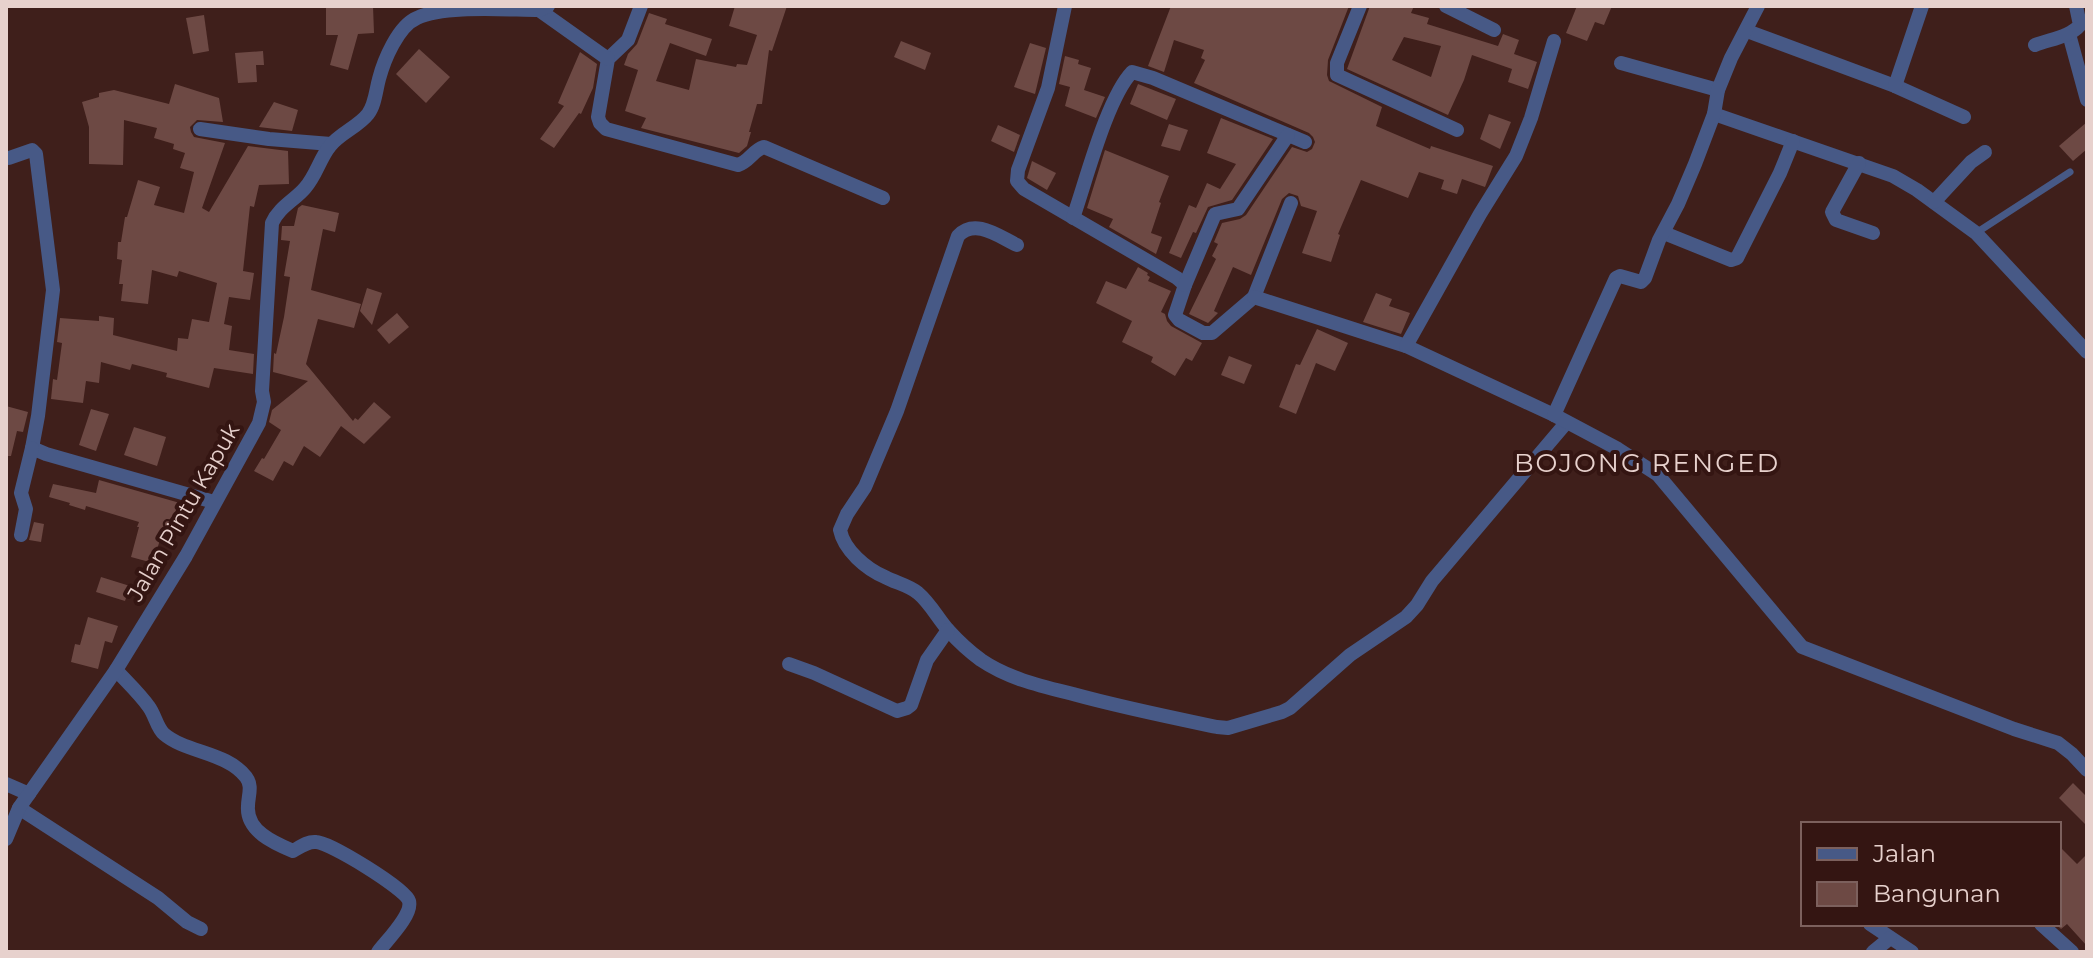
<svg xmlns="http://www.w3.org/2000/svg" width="2093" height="958" font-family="Montserrat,sans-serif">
<rect width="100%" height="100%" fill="#3f1f1b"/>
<g fill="#6d4944" fill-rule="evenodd">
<path d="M326,6H373L374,33L358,34L348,70L330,65L338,35H326Z"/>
<path d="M735,6H787L772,51L769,50L762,104H757L749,132H751L747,146L739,153L641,128L646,118L625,111L638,70L624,65L628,54L637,44L649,13L667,19L665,24L712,39L706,56L670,43L656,81L689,90L696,59L736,67L737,64L747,65L757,35L729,26Z"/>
<path d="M1171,6H1349L1328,60L1327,75L1329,81L1382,107L1376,126L1430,149L1431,146L1493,166L1485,187L1462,179L1457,194L1441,189L1444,180L1419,172L1408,198L1361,180L1338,234L1340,235L1331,262L1302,253L1317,211L1301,206L1298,196L1289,193L1282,199L1251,275L1233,267L1214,311L1218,313L1208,323L1189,314L1216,259L1212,256L1218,244L1214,242L1222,223L1240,219L1246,215L1292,147L1307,152L1312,149L1315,142L1313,137L1309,133L1194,83L1205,60L1201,58L1204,50L1174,40L1164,72L1148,66Z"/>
<path d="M1370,6H1414L1411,13L1429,18L1427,24L1498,46L1503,34L1519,40L1514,54L1537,62L1528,89L1508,82L1512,69L1472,55L1464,80L1448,115L1347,69ZM1404,37L1441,46L1431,77L1392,60Z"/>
<path d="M1577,6H1612L1604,25L1595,22L1587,41L1566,33Z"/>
<path d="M204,15L209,51L193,54L186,18Z"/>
<path d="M901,41L931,53L925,70L894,57Z"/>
<path d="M1030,43L1046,48L1035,94L1014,87Z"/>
<path d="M419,49L450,77L426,103L396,74Z"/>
<path d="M263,51L264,65H256L257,82L238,83L235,53Z"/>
<path d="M580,52L597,64L593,88L581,114L579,113L554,148L540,139L564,106L558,103Z"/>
<path d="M1065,56L1079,60L1078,64L1091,68L1084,90L1105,97L1096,118L1065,106L1070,87L1059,84Z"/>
<path d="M175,84L219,98L223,122L197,120L190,127L191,132L194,137L225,143L202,208L209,212L248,146L288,151L289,184L259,185L254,207L250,206L243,271L254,273L250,300L229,297L224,324L232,326L229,350L254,354L253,374L214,368L209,388L166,377L167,373L132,364L130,370L101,362L99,383L86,381L83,403L51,399L53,379L57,380L62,343L57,342L60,318L99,321V316L114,318L113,335L177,351L178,338L188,339L192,319L209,322L217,283L179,271L177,277L152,270L148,304L121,301L123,284H119L122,260L117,259L118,242H121L125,217H127L138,180L160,187L154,205L184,213L194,172L180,168L185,153L173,149L174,144L154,138L157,128L124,120L123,165L89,164V127L82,102L99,97V93L114,90L169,104Z"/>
<path d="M1138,84L1176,99L1167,120L1130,104Z"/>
<path d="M274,102L298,110L292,131L259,127Z"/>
<path d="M1489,114L1511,122L1500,149L1480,139Z"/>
<path d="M1221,118L1273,139L1232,200L1208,207L1196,233L1193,232L1181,258L1169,253L1189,205L1196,208L1207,183L1220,189L1236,164L1207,153Z"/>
<path d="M2087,122V149L2073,161L2059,146Z"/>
<path d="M1169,124L1188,130L1180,151L1161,146Z"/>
<path d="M998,125L1020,135L1014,152L991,141Z"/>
<path d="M1105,150L1169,176L1159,202L1161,203L1151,233L1162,237L1156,254L1109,227L1113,219L1087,208Z"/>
<path d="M1032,161L1056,173L1047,190L1027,178Z"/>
<path d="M302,205L339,213L335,232L323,229L311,290L361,304L354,328L318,319L306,364L353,421L355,418L358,420L374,402L391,417L364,444L341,426L320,457L304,446L293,466L284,461L273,481L254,471L262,458L264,459L281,430L269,422L272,410L308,381L273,372L274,353L276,354L284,317L290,277L284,276L290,241L281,240L282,226H294L298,208Z"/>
<path d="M1138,267L1148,273L1147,275L1150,277L1148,281L1171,291L1161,312L1165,314L1167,321L1171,326L1202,343L1192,361L1186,358L1175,376L1151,362L1153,357L1122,342L1132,321L1096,303L1106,281L1126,289Z"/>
<path d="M367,288L382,293L372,325L360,311Z"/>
<path d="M1376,293L1392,299L1389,306L1410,313L1401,334L1363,322Z"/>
<path d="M397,313L409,327L389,344L377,330Z"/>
<path d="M1317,329L1348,343L1335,371L1316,363L1296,414L1279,407L1296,364L1300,365Z"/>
<path d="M1229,356L1252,365L1244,384L1221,375Z"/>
<path d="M6,406L28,412L23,432L17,431L11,456H6Z"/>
<path d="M91,409L109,414L96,451L79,445Z"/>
<path d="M134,427L166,437L157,466L124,455Z"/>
<path d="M99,480L187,505L184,514L176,512L170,536L162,533L153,563L131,557L139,527H137L139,522L86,506L85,510L69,505L70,503L49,497L53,484L96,493Z"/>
<path d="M34,522L44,524L41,542L29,540Z"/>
<path d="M101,577L130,586L125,601L96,592Z"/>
<path d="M88,617L118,626L112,643L105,641L98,669L71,662L75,644L80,645Z"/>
<path d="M2073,783L2087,797V826L2059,798Z"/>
<path d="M2059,846L2077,864L2087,854V946L2067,924L2061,929L2059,927Z"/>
</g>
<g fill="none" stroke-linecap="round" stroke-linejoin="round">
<path stroke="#475986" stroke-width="7" d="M1976,233L2070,172"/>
<g stroke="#475986" stroke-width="14">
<path d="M641,6L628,40L608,59L598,117L600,123L606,129L738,165C750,161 752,151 764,147L883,198"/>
<path d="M1065,6L1048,88L1018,170L1017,181L1024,189L1177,278L1185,285L1175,315L1179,320L1203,333H1212L1254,297L1291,203"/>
<path d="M1360,6L1337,63V75L1457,130"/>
<path d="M1446,6L1494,30"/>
<path d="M539,10L608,59"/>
<path d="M1747,31L1895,86L1964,117"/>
<path d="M2069,34L2087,100"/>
<path d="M2035,45C2050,39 2070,37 2080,25L2076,6"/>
<path d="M1621,63L1718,90"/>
<path d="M1895,86L1922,6"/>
<path d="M1714,114L1893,176L1917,190L1976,233L2087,352"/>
<path d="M200,129L269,139L331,144"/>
<path d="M9,158L32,150L36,154L53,290L38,416L32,448L46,454L214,502"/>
<path d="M1859,163L1832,212L1836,220L1873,233"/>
<path d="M1934,202L1971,162L1985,152"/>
<path d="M1073,218C1086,181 1107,98 1132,72L1153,78L1305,142"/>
<path d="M1664,233L1731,260L1737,258L1780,173L1793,141"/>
<path d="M1017,245C998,236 975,218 958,236L897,411L865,487L847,514L840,530C844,550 866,569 885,577C896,583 908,585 918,593C931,604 938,619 949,631C959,642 970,652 981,660C1009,679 1041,686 1073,694C1120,707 1169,717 1217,727L1228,728L1282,712L1290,708L1350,655L1406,617L1417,605L1432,581L1566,423"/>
<path d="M1185,285L1215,214L1238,209L1288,135"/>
<path d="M1254,297L1406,346L1554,415L1618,449L1658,475L1802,647L2014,729L2058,743L2072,754L2087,770"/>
<path d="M1406,346L1480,214L1516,156L1531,118L1554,41"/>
<path d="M1554,415L1616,278L1620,276L1641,282L1645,278L1659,240L1678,204L1695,164L1714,114L1718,90L1731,58L1758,6"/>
<path d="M21,535L26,509L21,493L32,448"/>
<path d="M789,664L814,673L897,711L907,708L911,705L927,660L948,630"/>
<path d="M116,670C127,682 140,694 149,707C155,715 157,728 164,734C186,753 227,752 246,777C253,786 248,796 248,806C246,831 274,843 293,851C300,847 308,841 316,842C329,842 406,889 409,901C413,915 386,941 378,952"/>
<path d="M6,784L29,794"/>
<path d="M19,808L158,898L187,922L201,929"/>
<path d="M6,839L19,808L116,670L186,556L259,423L264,402L262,391L272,223C279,207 295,200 305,188C316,176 320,158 330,146C340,133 358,127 368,114C375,105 376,90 379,79C384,60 398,26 417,18C444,5 507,10 539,10L548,6"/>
<path d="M1870,924L1912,952"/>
<path d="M2041,924L2072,952"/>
<path d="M1873,952L1890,938"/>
</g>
</g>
<g text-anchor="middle" stroke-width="8" stroke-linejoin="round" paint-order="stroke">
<g font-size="22" fill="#e7d1cd" stroke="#341512">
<text transform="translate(183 512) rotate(-60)" y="8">Jalan Pintu Kapuk</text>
</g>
<g font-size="26" letter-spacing="2" fill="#e7d1cd" stroke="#341512">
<text x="1647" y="472">BOJONG RENGED</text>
</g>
</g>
<rect width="2093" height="958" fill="none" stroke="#e7d1cd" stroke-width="16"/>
<rect x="1801" y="822" width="260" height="104" fill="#341512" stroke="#7c605d" stroke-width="2"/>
<rect x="1817" y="848" width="40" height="12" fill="#475986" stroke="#7c605d" stroke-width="2"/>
<text x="1873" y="862" font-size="24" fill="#e7d1cd">Jalan</text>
<rect x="1817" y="882" width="40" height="24" fill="#6d4944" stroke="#7c605d" stroke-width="2"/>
<text x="1873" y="902" font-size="24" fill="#e7d1cd">Bangunan</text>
</svg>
